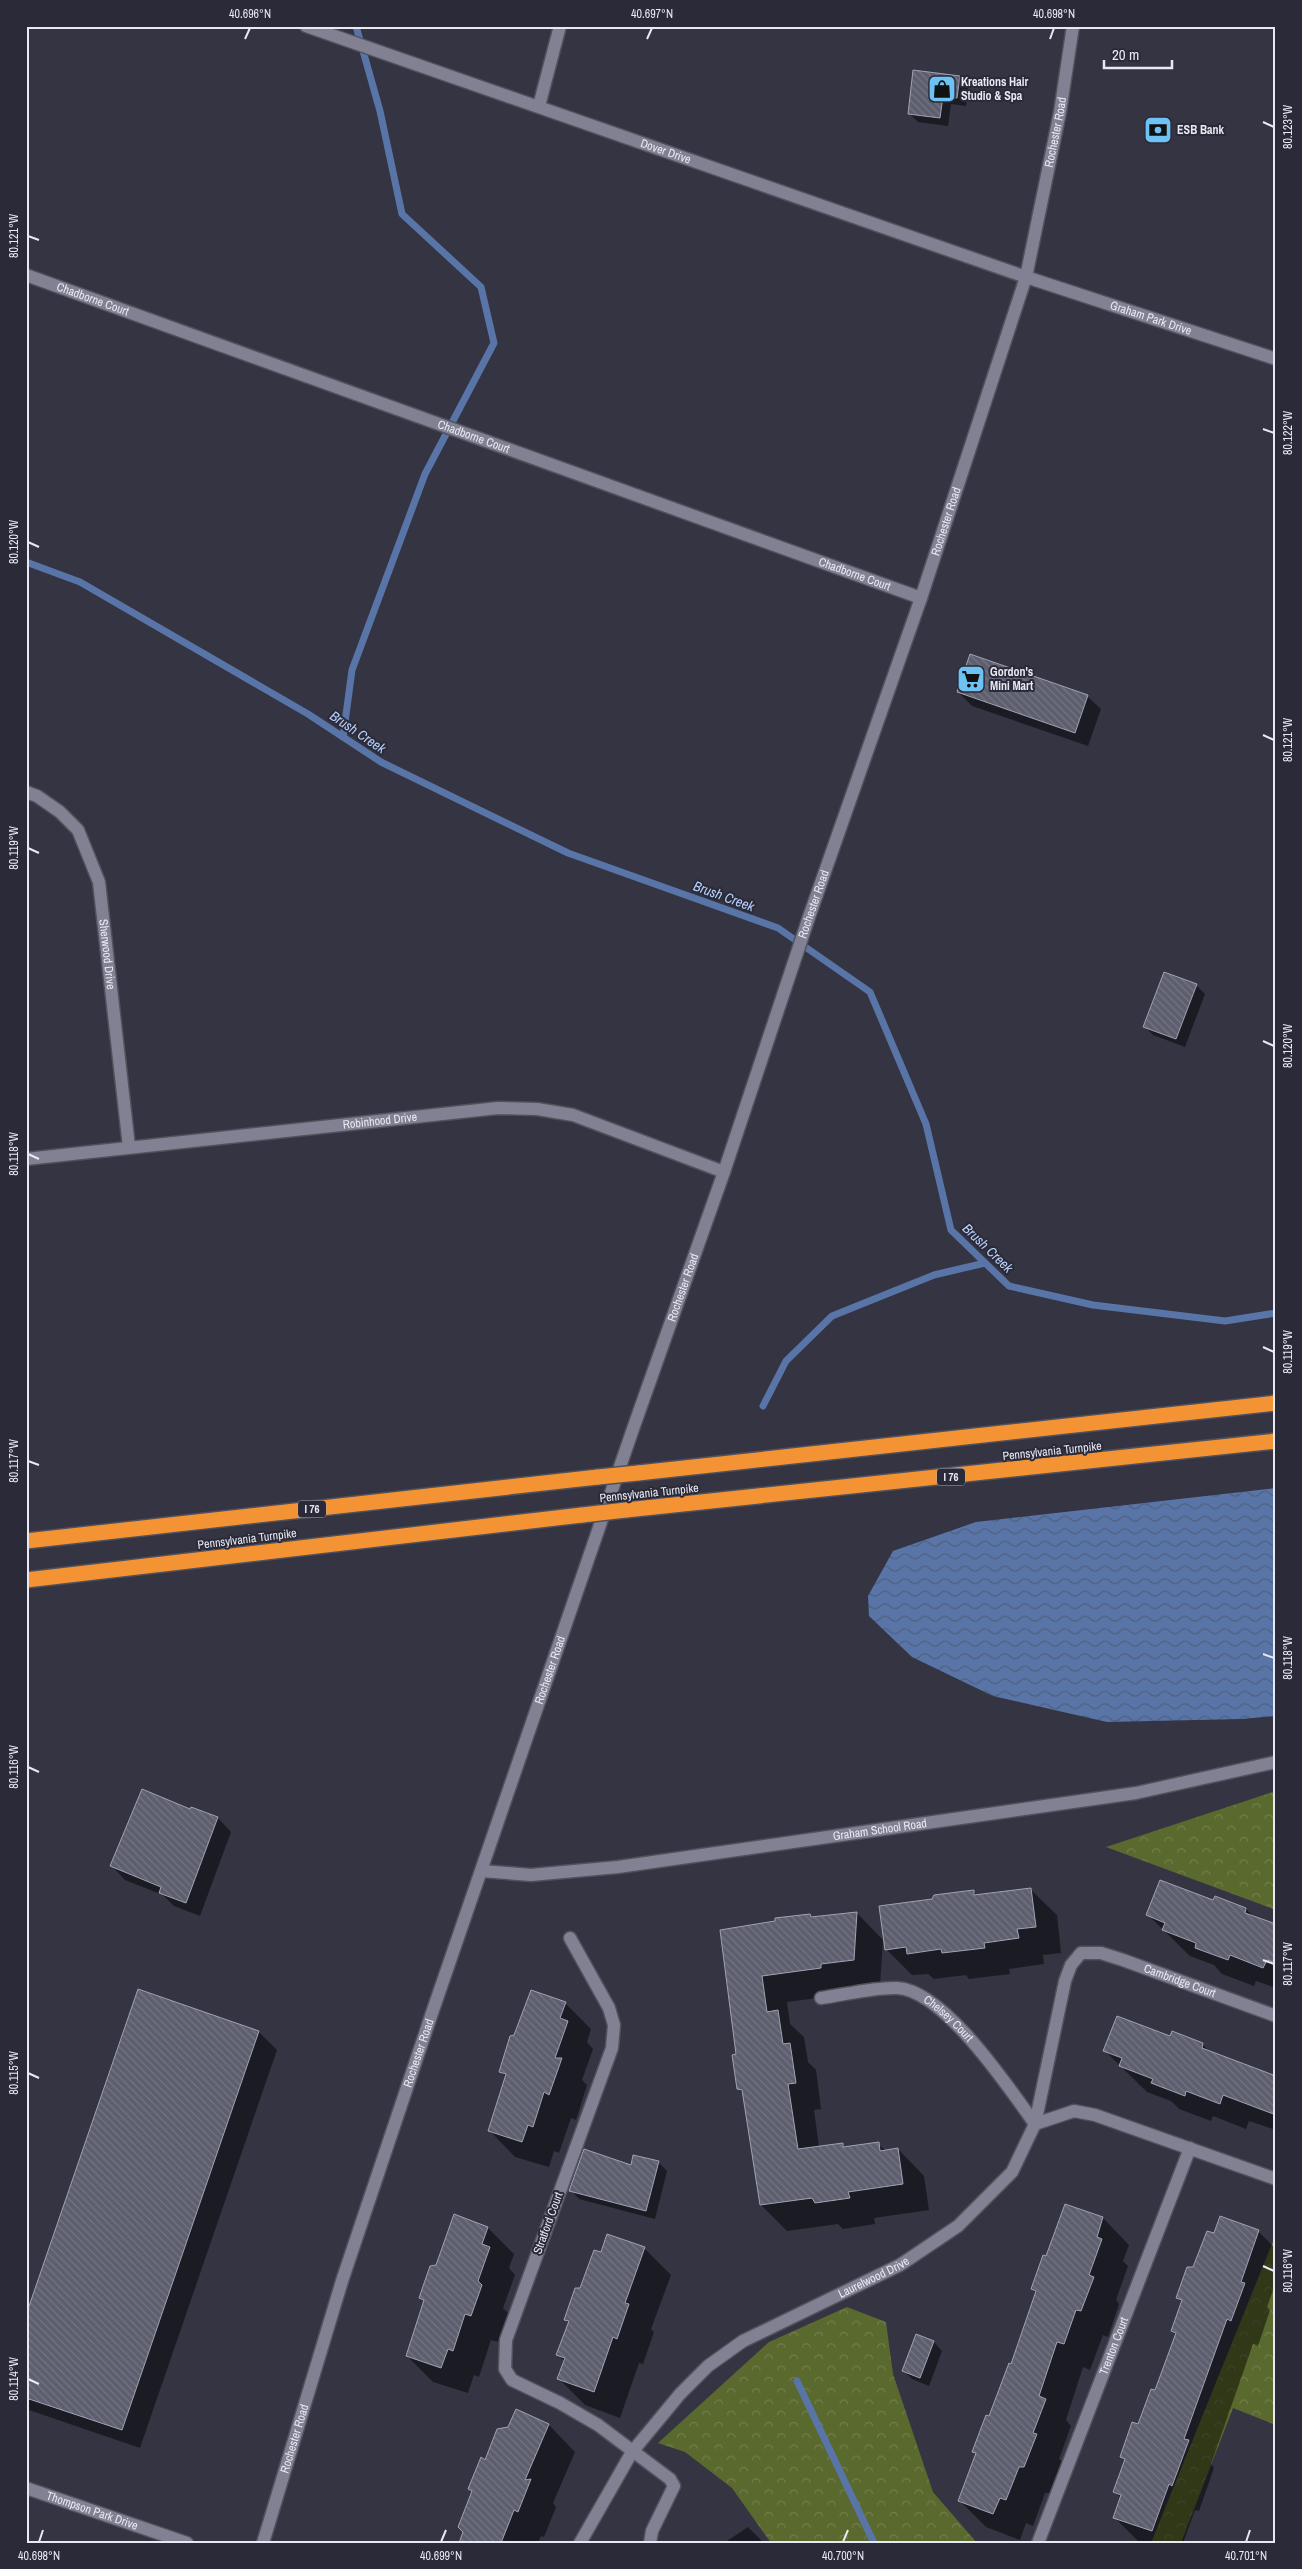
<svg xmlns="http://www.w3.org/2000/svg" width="1302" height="2569" font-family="'Archivo Narrow',sans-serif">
<defs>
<pattern id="forest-crowns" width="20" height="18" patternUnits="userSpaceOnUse" patternTransform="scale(1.25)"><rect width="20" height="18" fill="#5a692e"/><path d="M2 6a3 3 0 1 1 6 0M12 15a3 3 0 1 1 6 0" fill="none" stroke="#727e4d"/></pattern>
<pattern id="water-waves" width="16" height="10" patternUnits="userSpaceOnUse" patternTransform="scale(1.25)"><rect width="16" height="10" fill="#5975a8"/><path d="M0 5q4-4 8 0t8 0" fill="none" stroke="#50607d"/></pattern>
<pattern id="building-back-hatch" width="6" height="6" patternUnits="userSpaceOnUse" patternTransform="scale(1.25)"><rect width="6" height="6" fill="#5d5e6e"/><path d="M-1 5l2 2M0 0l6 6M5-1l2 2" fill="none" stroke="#747583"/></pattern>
</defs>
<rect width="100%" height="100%" fill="#343443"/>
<g fill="url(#forest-crowns)">
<path d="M1276,1791V1910L1106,1847Z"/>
<path d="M1276,2234V2425L1233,2408L1181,2543H1151Z"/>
<path d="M847,2307L886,2322L893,2374L933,2492L977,2543H771L732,2488L685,2452L658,2443L769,2342Z"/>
</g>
<path fill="url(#water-waves)" d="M1276,1488V1716L1242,1719L1107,1722L993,1696L912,1657L869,1616L868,1596L893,1551L976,1522Z"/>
<g fill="#0007">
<path d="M959,78L968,87L966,106L951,104L948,126L918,122L909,113Z"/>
<path d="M958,692L1087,696L1101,709L1088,746L972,706Z"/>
<path d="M1196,985L1205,994L1185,1047L1153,1035L1144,1026Z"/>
<path d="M191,1810L218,1818L231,1832L200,1916L174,1906L163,1895L125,1880L112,1866Z"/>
<path d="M1030,1889L1057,1915L1061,1953L1043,1955L1044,1964L1009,1969L1010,1974L969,1979L966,1975L934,1979L928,1974L912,1975L886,1949L933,1901L973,1891L977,1895Z"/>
<path d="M1214,1902L1246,1909L1255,1918L1276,1926V1988L1256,1981L1254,1986L1222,1974L1214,1965L1190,1956L1148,1915Z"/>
<path d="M857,1913L883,1940L880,1986L847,1994L787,2002L790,2024L804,2037L808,2062L816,2070L821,2109L814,2110L819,2147L842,2144L846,2148L878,2144L886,2151L898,2149L924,2176L929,2210L874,2218L875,2224L843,2229L838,2224L787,2231L761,2205L744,2094L738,2089V2055L721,1931L810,1915L813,1918Z"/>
<path d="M565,2003L591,2029L587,2042L593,2049L582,2080L587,2085L576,2120L571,2118L559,2153L554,2151L549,2167L515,2157L489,2130L506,2077L500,2071L515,2037Z"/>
<path d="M259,2032L277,2050L140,2448L26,2409V2319Z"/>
<path d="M1171,2038L1202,2044L1211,2053L1274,2077L1276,2076V2130L1249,2121L1246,2129L1213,2116L1211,2121L1179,2109L1171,2101L1147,2092L1105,2051Z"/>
<path d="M658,2162L667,2171L655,2219L579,2199L571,2190L632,2166Z"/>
<path d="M1066,2205L1103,2218L1129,2245L1123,2261L1128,2266L1116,2300L1119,2304L1108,2337L1103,2335L1090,2370L1083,2367L1066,2420L1071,2426L1059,2459L1063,2462L1051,2493H1045L1033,2526L1026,2523L1020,2540L986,2527L959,2500L977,2454L974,2451L1012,2365L1037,2294L1032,2289L1047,2258Z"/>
<path d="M488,2228L514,2254L509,2268L515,2275L503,2308L508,2313L498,2342L491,2340L479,2377L474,2375L468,2393L433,2382L407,2356L425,2302L421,2298L437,2266Z"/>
<path d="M1258,2231L1276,2249V2282L1267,2307L1270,2310L1258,2346L1253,2344L1211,2464L1214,2468L1199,2511L1195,2510L1183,2543H1140L1114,2517L1121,2498L1115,2492L1126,2461L1121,2457L1156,2392L1176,2335L1172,2331L1183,2303L1177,2297L1214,2235Z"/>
<path d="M644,2248L671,2275L651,2329L654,2332L643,2364L639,2363L620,2418L585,2405L559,2379L565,2361L558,2355L569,2323L566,2319L602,2254Z"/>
<path d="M934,2342L942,2351L929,2386L912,2379L903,2370Z"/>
<path d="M516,2411L549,2425L575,2452L553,2503L556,2507L544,2537L541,2536L538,2543H460L473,2493L469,2489L509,2428Z"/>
<path d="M748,2527L764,2543H724Z"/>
</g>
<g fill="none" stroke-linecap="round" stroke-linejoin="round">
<g stroke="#5975a8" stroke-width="7">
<path d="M26,562L80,582L308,714L381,762L568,853L778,928L870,992L926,1124L951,1230L1009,1286L1093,1305L1225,1321L1276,1313"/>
<path d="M343,737L352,670L425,474L494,343L481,287L402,214L380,111L356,26"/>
<path d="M763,1406L786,1361L832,1316L934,1275L985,1263"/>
<path d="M797,2381L874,2543"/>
</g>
</g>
<g fill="url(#building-back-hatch)" stroke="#a1a2b4">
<path d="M913,70L960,76L957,98L943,96L940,118L908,114Z"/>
<path d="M970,654L1088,695L1075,733L957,692Z"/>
<path d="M1164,972L1197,984L1176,1039L1143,1027Z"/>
<path d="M142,1789L190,1809L191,1807L218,1817L186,1903L159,1893L161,1887L110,1866Z"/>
<path d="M1160,1880L1213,1900L1215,1896L1246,1908L1245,1913L1276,1924V1963L1267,1960L1263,1968L1230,1955L1228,1960L1195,1948L1196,1943L1162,1930L1165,1923L1146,1915Z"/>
<path d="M1031,1888L1036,1927L1017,1929L1019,1938L984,1943L985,1948L942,1953L941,1949L907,1954L906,1947L885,1950L879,1906L932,1899L934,1895L974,1890V1895Z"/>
<path d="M857,1912L854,1960L821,1964V1968L762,1976L767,2012L778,2010L783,2044L790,2043L796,2083L788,2084L798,2149L843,2143V2147L879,2142L880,2151L898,2148L903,2184L848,2192L850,2198L815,2203L812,2198L760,2205L742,2090L737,2089L732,2055L736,2054L720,1930L775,1921V1918L810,1914L811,1917Z"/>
<path d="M138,1989L259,2031L122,2430L26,2398V2315Z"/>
<path d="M531,1990L566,2002L560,2018L568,2021L555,2058H562L549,2095L544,2092L533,2127L528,2125L522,2142L488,2131L506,2074L499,2072L510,2036L514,2035Z"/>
<path d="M1117,2016L1170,2036L1172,2031L1203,2043L1202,2048L1276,2076V2115L1223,2095L1220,2104L1186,2091L1185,2096L1151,2083L1153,2079L1119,2066L1122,2058L1103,2051Z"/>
<path d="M584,2149L631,2165L633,2155L659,2161L646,2211L569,2191Z"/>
<path d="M1065,2204L1103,2217L1097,2237L1102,2239L1089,2275L1094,2277L1081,2311L1076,2310L1064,2344L1057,2342L1039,2396L1046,2399L1033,2433L1037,2434L1024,2467H1019L1006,2500L1000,2498L993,2514L958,2501L976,2453L972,2452L986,2415L989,2416L1009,2363L1011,2364L1036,2291L1031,2289L1043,2255L1046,2256Z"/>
<path d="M454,2214L488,2227L482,2244L490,2247L478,2281L482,2285L471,2316L465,2314L453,2351L448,2349L441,2368L406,2356L424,2300L419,2298L430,2266L436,2265Z"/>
<path d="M1220,2216L1259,2230L1241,2282L1245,2283L1231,2321L1227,2319L1184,2439L1189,2440L1172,2486L1169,2484L1152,2531L1113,2518L1121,2495L1113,2492L1125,2459L1120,2457L1132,2422L1138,2424L1151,2389L1155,2390L1176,2333L1171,2331L1182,2300L1176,2298L1187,2267H1193L1207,2231L1214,2233Z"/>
<path d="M607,2234L645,2247L625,2303L629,2304L617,2339L613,2337L594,2392L557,2379L565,2358L556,2355L569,2321L564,2320L575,2288H580L594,2250L601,2252Z"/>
<path d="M916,2334L934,2341L920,2378L902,2371Z"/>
<path d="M516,2409L549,2424L525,2480L531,2479L518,2512L514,2510L501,2543H459L463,2532L458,2527L472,2491L468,2489L481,2457L485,2460L497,2429L508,2427Z"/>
</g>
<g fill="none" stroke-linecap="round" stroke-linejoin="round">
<defs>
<g id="street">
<path id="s1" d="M306,26L1026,277L1276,359"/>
<path d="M539,106L560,26"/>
<path id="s2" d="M26,275L921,598"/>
<path id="s3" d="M26,792L37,796L60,812L78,830L99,882L129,1147"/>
<path id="s4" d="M26,1159L498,1108L537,1109L573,1115L724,1172"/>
<path d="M570,1938L609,2008L614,2025L612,2048L506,2340L505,2369L512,2380L560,2403L598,2425L670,2479L674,2486L652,2531L650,2543"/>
<path id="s5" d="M821,1998C843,1995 875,1987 897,1988C944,1990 1009,2088 1035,2124L1074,2111L1095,2115L1276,2179"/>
<path id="s6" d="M26,2488L187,2543"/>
<path id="s7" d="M580,2543L632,2452L680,2394L708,2366L743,2341L900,2265L958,2226L1012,2172L1035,2124L1065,1981L1071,1965L1081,1953H1101L1123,1960L1276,2016"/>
<path id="s8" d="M1038,2543L1190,2148"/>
</g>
<g id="secondary">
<path id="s9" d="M482,1871L531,1875L618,1867L1136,1793L1276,1762"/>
<path id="s10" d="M263,2543L342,2281L432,2013L634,1426L724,1172L809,917L921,598L1026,277L1060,112L1073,26"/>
</g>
<g id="highway">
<path d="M638,1473L1276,1403"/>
<path d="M626,1510L1276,1441"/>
<path d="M26,1541L598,1477"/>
<path d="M26,1580L582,1515"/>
</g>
</defs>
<use href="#street" stroke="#51515d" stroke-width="15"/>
<use href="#secondary" stroke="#51515d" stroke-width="15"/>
<use href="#highway" stroke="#51515d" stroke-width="18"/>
<use href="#street" stroke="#818193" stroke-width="12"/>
<use href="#secondary" stroke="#818193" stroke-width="12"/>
<use href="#highway" stroke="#f39333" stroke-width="15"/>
<defs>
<g id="highway-bridge">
<path d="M598,1477L638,1473"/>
<path d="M582,1515L626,1510"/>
</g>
</defs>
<use href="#highway-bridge" stroke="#51515d" stroke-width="18" stroke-linecap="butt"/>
<use href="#highway-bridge" stroke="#f39333" stroke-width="15"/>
</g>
<path fill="none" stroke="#e8e9f2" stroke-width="2" d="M245,39L250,28M647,39L652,28M1050,39L1054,28M1263,122L1274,127M28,236L39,240M1263,429L1274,433M28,542L39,547M1263,735L1274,740M28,848L39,853M1263,1041L1274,1046M28,1154L39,1159M1263,1347L1274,1352M28,1461L39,1465M1263,1654L1274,1658M28,1767L39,1772M1263,1960L1274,1964M28,2073L39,2078M1263,2266L1274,2271M28,2379L39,2384M39,2542L43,2530M441,2542L446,2530M843,2542L848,2530M1246,2542L1250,2530"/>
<defs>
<symbol id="shop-square" viewBox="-11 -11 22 22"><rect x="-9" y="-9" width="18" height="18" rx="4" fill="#6ec2f3" stroke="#2a2a38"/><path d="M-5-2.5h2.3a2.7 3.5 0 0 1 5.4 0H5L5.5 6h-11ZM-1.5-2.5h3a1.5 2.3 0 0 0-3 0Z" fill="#111"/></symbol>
<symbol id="bank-square" viewBox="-11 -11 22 22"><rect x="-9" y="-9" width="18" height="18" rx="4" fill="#6ec2f3" stroke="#2a2a38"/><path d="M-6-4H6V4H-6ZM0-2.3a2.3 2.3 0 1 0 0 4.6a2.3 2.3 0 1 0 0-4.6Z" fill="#111"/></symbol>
<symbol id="supermarket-square" viewBox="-11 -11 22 22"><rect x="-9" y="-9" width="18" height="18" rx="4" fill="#6ec2f3" stroke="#2a2a38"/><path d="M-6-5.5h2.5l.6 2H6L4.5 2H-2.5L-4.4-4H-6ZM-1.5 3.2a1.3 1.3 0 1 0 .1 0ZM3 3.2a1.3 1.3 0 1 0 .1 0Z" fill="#111"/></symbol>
</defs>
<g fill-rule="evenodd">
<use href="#shop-square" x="926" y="73" width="32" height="32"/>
<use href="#bank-square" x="1142" y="114" width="32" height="32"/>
<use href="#supermarket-square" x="955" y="663" width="32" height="32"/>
</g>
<g text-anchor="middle" stroke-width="4" stroke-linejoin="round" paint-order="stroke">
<g fill="#2a2a38" stroke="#afb0ba" stroke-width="1">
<rect x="937" y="1468.5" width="28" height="17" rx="4"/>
<rect x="298" y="1500.5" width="28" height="17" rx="4"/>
</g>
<g font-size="11" font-weight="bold" fill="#e8e9f2">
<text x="951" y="1481">I 76</text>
<text x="312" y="1513">I 76</text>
</g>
<g font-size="12" font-weight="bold" fill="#e8e9f2" stroke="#2a2a38" text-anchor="start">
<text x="961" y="86">Kreations Hair<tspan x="961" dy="14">Studio &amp; Spa</tspan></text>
<text x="1177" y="134">ESB Bank</text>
<text x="990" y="676">Gordon's<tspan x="990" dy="14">Mini Mart</tspan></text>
</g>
<g font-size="12" fill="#e8e9f2" stroke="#2a2a38">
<text dy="4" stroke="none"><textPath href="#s10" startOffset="2539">Rochester Road</textPath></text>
<text dy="4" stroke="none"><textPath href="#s1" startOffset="381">Dover Drive</textPath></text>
<text dy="4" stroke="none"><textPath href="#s2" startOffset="71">Chadborne Court</textPath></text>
<text dy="4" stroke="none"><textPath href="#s1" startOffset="894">Graham Park Drive</textPath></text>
<text dy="4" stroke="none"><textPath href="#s2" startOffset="476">Chadborne Court</textPath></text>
<text dy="4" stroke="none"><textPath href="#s10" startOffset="2134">Rochester Road</textPath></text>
<text dy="4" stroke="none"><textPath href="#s2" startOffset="881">Chadborne Court</textPath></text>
<text dy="4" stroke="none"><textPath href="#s10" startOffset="1729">Rochester Road</textPath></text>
<text dy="4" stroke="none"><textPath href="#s3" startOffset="194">Sherwood Drive</textPath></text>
<text dy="4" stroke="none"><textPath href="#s4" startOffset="356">Robinhood Drive</textPath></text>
<text dy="4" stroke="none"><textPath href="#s10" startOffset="1324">Rochester Road</textPath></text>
<text transform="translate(1052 1451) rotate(-6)" y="4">Pennsylvania Turnpike</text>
<text transform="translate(649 1493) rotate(-6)" y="4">Pennsylvania Turnpike</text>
<text transform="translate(247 1539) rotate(-7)" y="4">Pennsylvania Turnpike</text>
<text dy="4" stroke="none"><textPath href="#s10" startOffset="919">Rochester Road</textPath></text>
<text dy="4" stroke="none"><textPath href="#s9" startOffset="401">Graham School Road</textPath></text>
<text dy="4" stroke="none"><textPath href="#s7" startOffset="919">Cambridge Court</textPath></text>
<text dy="4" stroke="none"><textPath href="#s5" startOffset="138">Chelsey Court</textPath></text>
<text dy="4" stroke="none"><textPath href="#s10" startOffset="514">Rochester Road</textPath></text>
<text transform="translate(548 2223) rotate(-70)" y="4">Stratford Court</text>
<text dy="4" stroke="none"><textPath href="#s7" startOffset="408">Laurelwood Drive</textPath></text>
<text dy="4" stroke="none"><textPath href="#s8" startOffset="211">Trenton Court</textPath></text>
<text dy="4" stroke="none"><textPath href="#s10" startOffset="109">Rochester Road</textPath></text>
<text dy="4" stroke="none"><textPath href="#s6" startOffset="70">Thompson Park Drive</textPath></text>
</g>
<g font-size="14" font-style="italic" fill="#b6cffc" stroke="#2a2a38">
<text transform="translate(358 732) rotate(34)" y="5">Brush Creek</text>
<text transform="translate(724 896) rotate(20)" y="5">Brush Creek</text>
<text transform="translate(988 1248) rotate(44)" y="5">Brush Creek</text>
</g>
</g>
<rect width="1302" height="2569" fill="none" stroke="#2a2a38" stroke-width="55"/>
<path d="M1104 60v8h68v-8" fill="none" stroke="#e8e9f2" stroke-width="2.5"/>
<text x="1112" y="60" font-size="15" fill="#e8e9f2" stroke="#2a2a38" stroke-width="4" paint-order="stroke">20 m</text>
<rect x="28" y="28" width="1246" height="2514" fill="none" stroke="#e8e9f2" stroke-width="2"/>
<g font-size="12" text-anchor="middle" fill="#e8e9f2">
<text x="250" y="18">40.696°N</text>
<text x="652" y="18">40.697°N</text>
<text x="1054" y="18">40.698°N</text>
<text transform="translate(1288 127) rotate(-90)" y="4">80.123°W</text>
<text transform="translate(14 236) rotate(-90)" y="4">80.121°W</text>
<text transform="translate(1288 433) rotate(-90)" y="4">80.122°W</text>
<text transform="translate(14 542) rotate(-90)" y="4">80.120°W</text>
<text transform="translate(1288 740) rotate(-90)" y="4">80.121°W</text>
<text transform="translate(14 848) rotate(-90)" y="4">80.119°W</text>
<text transform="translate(1288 1046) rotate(-90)" y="4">80.120°W</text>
<text transform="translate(14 1154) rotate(-90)" y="4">80.118°W</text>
<text transform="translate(1288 1352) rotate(-90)" y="4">80.119°W</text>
<text transform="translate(14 1461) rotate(-90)" y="4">80.117°W</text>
<text transform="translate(1288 1658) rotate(-90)" y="4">80.118°W</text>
<text transform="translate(14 1767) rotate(-90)" y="4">80.116°W</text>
<text transform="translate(1288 1964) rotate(-90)" y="4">80.117°W</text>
<text transform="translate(14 2073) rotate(-90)" y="4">80.115°W</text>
<text transform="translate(1288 2271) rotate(-90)" y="4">80.116°W</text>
<text transform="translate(14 2379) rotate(-90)" y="4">80.114°W</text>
<text x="39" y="2560">40.698°N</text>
<text x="441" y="2560">40.699°N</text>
<text x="843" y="2560">40.700°N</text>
<text x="1246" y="2560">40.701°N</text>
</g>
</svg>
